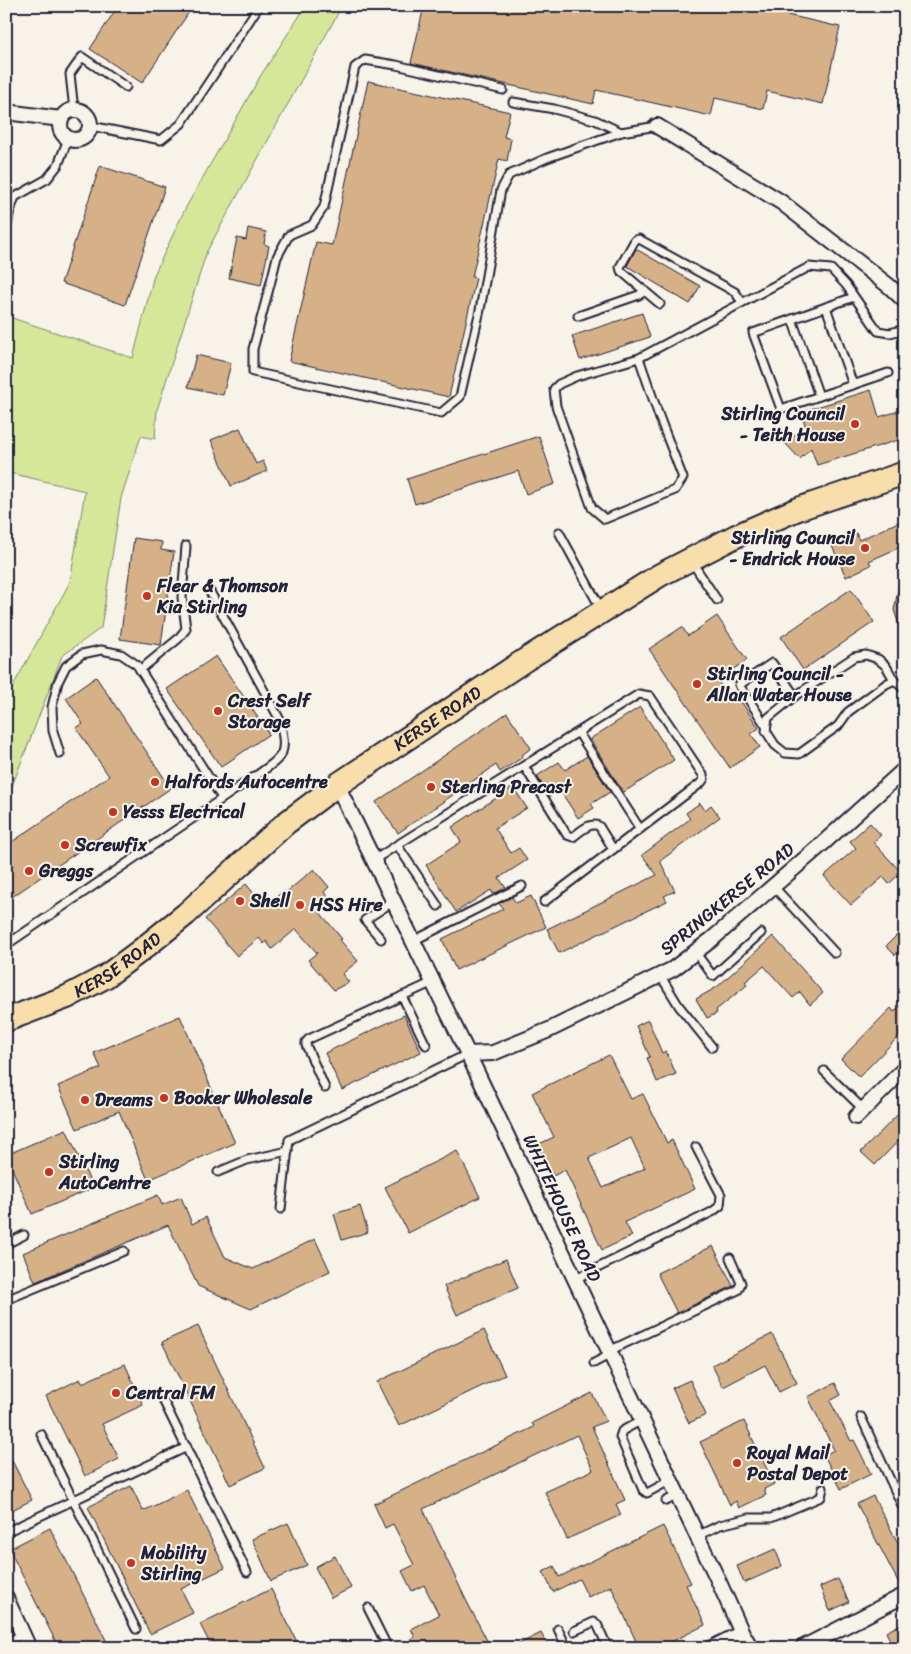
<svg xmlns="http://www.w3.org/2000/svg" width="911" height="1654" font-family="Sriracha,sans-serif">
<rect width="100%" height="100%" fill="#f7f3e8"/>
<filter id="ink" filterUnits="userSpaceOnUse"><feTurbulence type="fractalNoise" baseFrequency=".02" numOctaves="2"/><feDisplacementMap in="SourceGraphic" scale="10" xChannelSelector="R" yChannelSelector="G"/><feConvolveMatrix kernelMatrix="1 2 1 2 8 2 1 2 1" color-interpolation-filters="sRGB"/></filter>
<g filter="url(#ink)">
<path fill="#d6e79a" stroke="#7c846a" d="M306,6H342L207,251L157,410L155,439L141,436L121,498L101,628L62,656L11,789L6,795V699L70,582L85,491L6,472V316L133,358L154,275L185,209L261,75Z"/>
<g fill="#d6b188" stroke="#22223b" fill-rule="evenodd">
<path d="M118,6H193L142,83L90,49Z"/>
<path d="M424,6H748L840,27L823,104L767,91L763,109L715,98L711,116L596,90L593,104L411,63Z"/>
<path d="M368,81L510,112L504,137L511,139L507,161L499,159L472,277L476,278L449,397L289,361L316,242L332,245Z"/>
<path d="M100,166L165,187L125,305L61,283Z"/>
<path d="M248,228L266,232L264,244L269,246L261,285L229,278L237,238L246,240Z"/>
<path d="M636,249L700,286L690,304L627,266Z"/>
<path d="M642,313L650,337L580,360L572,336Z"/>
<path d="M196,355L231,363L223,395L188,387Z"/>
<path d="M871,390L879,417L905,409V438L817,465L811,448L800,459L785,443L788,437L807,431L801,412Z"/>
<path d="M240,428L256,464L263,461L267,471L231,486L211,440Z"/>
<path d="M539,436L555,484L526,494L518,471L415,504L407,479Z"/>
<path d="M905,519V545L869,561L871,565L846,577L831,544L856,533L859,540Z"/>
<path d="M134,538L162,542L161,550L174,552L161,645L120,639Z"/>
<path d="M900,580L905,581V637H903L894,610Z"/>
<path d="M851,589L874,622L803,670L781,637Z"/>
<path d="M717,616L747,660L717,680L730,698L736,694L759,728L751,734L760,747L730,768L649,649L682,627L688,636Z"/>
<path d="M216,656L269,734L221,767L167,689Z"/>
<path d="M96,677L171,788L6,901V846L109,776L76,728L83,724L66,698Z"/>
<path d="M640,707L674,760L624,792L620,786H619L590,739Z"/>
<path d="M507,713L531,748L522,755L523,757L500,772L496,765L398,833L376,802Z"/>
<path d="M587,756L610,792L591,804L594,808L578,818L561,792L556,794L552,788L546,792L537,776L559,762L565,770Z"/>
<path d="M513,787L527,808L495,828L511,853L519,848L527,860L499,878L506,888L493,894L491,890L456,912L426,865L461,842L452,827Z"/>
<path d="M700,803L705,810L711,805L720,817L660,861L675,891L664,896L667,901L559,953L547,929L657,875L642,855L690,819L686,813Z"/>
<path d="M870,823L881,835L873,842L901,872L889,884L883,877L851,905L824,876L856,848L850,841Z"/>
<path d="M314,869L329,887L324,892L330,899L318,910L342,939L340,940L358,961L342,974L349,982L334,990L308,960L317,953L296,929L272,949L266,941L264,944L259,938L237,956L205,919L246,884L265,907L282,892L283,895Z"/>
<path d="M531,896L546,927L456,970L442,939L503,909L499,903L512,897L516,903Z"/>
<path d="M905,927V946L895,955L886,946Z"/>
<path d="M773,936L823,993L810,1005L800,992L793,998L764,966L745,982L747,985L716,1010L717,1013L707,1018L696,999L717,987Z"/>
<path d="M905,1001V1030L859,1077L841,1059L891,1008L894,1012Z"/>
<path d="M404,1015L421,1052L342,1090L325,1053Z"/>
<path d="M180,1016L235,1143L148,1180L119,1111L77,1129L58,1086L101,1068L94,1053Z"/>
<path d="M648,1020L662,1053L666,1051L676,1074L657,1082L647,1058L650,1057L636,1026Z"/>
<path d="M609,1055L631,1099L643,1094L667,1143L672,1140L695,1189L625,1222L632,1236L602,1250L565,1170L553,1176L537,1145L554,1137L532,1093ZM631,1138L645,1168L603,1188L589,1158Z"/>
<path d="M905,1107V1134L875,1165L861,1152Z"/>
<path d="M66,1129L93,1188L32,1214L6,1155Z"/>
<path d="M457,1151L480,1197L408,1233L385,1187Z"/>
<path d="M158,1195L162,1205L181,1197L192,1224L206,1217L225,1257L253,1269L315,1239L330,1271L251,1309L198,1286L168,1225L35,1282L23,1253Z"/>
<path d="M360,1206L368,1232L342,1240L334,1214Z"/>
<path d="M713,1246L733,1286L677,1313L657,1273Z"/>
<path d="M506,1259L518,1288L457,1315L444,1286Z"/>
<path d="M198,1326L265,1468L230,1485L162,1342Z"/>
<path d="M484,1330L505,1375L399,1426L377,1382Z"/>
<path d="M772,1334L797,1383L779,1392L765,1365L723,1387L712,1365Z"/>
<path d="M125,1364L143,1405L102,1424L119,1459L85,1476L46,1396L80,1379L82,1383Z"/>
<path d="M690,1380L706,1415L689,1423L672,1388Z"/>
<path d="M835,1383L841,1395L830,1401L851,1441L854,1440L871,1474L841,1489L824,1455L834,1450L808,1397Z"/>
<path d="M592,1393L606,1421L592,1427L625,1500L616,1504L621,1515L567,1539L545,1492L593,1470L577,1435L423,1509L465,1598L491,1648H414L410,1640L415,1637L411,1629L439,1615L424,1585L412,1591L402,1571L414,1565L393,1524L385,1528L374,1504L534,1427L532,1423Z"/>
<path d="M744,1421L774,1484L764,1489L766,1495L739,1508L736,1501L730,1505L700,1442Z"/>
<path d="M6,1449L32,1500L6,1513Z"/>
<path d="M131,1486L143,1511L187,1490L225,1568L181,1589L193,1613L150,1634L88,1507Z"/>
<path d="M873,1496L905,1556V1586L901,1587L857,1504Z"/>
<path d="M288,1523L307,1565L271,1581L252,1539Z"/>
<path d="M663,1526L691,1583L686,1585L705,1625L659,1648H639L611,1586L588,1597L579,1579L553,1592L543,1572L554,1566L559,1577Z"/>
<path d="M50,1528L110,1648H59L9,1549Z"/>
<path d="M775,1549L782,1566L744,1583L737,1566Z"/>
<path d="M335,1556L351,1588L331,1598L315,1567Z"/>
<path d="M838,1579L849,1602L830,1611L820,1587Z"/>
<path d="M271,1589L300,1648H212L200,1624Z"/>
<path d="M905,1622V1648H894L886,1632Z"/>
<path d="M541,1633L549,1648H511Z"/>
</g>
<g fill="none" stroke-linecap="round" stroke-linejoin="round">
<defs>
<g id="lane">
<path d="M503,90L396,65L365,60L355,67L324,207L312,225L289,235L277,257L271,281L253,349V372L441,413L460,397L480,310L501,190L509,175L547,158L621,132L657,126"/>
<path d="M513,102L554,109L595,120L621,132"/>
<path d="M74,110L70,74L82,57L126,87"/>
<path d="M91,126L161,140L181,124L259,6"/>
<path d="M6,236L9,214L15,197L47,179L58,165L68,139"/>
<path d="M854,297L753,333L781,409L888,373"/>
<path d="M660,304L621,271L620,267L635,240L639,239L735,292L742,302"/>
<path d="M826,307L853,385"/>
<path d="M578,316L639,295L645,291"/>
<path d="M792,319L819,396"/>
<path d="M639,358L660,419L683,478L675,490L605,519L592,508L556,406L554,389L559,384L577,376L639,358L809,267L831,269L846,285L878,331L890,333L905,329"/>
<path d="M559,532L601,609"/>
<path d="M692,562L717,600"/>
<path d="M140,670L178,639L186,629L182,597L186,546"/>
<path d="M894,680L886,684L848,712L838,726L799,754L785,753L775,745L766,731L768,718L795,696L854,657L866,655L878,659L886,666L894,680L905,690"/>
<path d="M766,726L739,685L772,663L795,696"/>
<path d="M60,754L53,731L52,707L58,682L66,666L82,654L101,650L121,654L137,665L222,798"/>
<path d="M524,766L567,835L573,837C580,832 589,822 599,826L613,849"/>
<path d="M895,778L905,788"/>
<path d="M397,845L438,906"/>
<path d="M374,860L397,845C478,795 558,744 639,694L650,696L703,775L704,779L701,783L640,829L578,732"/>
<path d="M773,886L835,953"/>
<path d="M544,902L640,829"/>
<path d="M381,939L365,920L394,901"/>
<path d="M413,941L522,886"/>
<path d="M6,945L257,775C285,755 287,755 280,720L209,590"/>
<path d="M695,952L713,976L761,933"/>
<path d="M660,975L679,1006L712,1047"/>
<path d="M402,996L426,1045"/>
<path d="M824,1071L863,1109"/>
<path d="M325,1088L306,1045V1042L309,1039L433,982"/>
<path d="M218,1172L247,1160L288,1151"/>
<path d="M281,1209L289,1140L468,1054"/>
<path d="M6,1244L24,1235"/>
<path d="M575,1279L712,1212L720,1206L721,1195L696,1147"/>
<path d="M6,1300L124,1251"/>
<path d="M609,1351L738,1290L741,1283L730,1258"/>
<path d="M594,1363L611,1354"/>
<path d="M164,1402L247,1572"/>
<path d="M861,1417L905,1512"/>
<path d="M642,1420L622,1431L620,1437L643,1490L647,1493L671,1480"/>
<path d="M41,1434L136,1629"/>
<path d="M666,1501L678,1495"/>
<path d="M6,1532L187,1447"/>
<path d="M697,1536L720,1525L749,1518H771L821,1497L823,1488"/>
<path d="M368,1608L388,1648"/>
<path d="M558,1629L567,1648"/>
<path d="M574,1631L594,1622L597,1624L608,1648"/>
<path d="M6,1643L23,1634"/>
</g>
<g id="street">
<circle cx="75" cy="125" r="15"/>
<path d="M6,112L61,119"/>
<path d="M657,126L781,202L889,286L905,301"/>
<path d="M337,785L468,1054L718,1580L742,1633L751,1648"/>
<path d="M468,1054L493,1053L549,1030L673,969L711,940L821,845L905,769"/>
<path d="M856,1117L905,1068"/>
<path d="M6,1598L29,1648"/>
<path d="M712,1648L742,1633"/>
<path d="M802,1648L905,1595"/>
</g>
<g id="primary">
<path id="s1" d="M6,1020L67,997L105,977L140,951L186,914L286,823L337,785L525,660L660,575L736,536L798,509L905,473"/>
</g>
</defs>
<use href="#lane" stroke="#22223b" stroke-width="11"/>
<use href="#street" stroke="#22223b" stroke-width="18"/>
<use href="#primary" stroke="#22223b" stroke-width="26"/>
<use href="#lane" stroke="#f7f3e8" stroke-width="7"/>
<use href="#street" stroke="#f7f3e8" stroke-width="14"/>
<use href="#primary" stroke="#f8deab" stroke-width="22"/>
<defs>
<path id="rail" d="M904,6L905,7"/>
</defs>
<use href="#rail" stroke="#22223b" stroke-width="5.5"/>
<use href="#rail" stroke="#f7f3e8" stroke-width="4" stroke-dasharray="11" stroke-linecap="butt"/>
</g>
</g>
<g fill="#c8321e" stroke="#f7f3e8" stroke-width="2">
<circle cx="855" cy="424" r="5"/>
<circle cx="865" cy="548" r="5"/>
<circle cx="147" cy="596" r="5"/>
<circle cx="697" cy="684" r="5"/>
<circle cx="218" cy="711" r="5"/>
<circle cx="155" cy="782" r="5"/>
<circle cx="431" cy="787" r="5"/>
<circle cx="113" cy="812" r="5"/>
<circle cx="65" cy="845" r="5"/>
<circle cx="29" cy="871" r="5"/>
<circle cx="240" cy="901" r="5"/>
<circle cx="300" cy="905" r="5"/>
<circle cx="164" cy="1098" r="5"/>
<circle cx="85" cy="1100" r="5"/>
<circle cx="49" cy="1172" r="5"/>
<circle cx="116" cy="1393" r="5"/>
<circle cx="737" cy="1463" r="5"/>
<circle cx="131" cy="1563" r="5"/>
</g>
<g text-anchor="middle" stroke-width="4" stroke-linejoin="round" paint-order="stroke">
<g font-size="18" font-weight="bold" fill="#22223b" stroke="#f7f3e8" text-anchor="start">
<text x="845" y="420" text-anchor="end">Stirling Council<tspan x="845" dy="21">- Teith House</tspan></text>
<text x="855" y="544" text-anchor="end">Stirling Council<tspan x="855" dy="21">- Endrick House</tspan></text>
<text x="157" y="592">Flear &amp; Thomson<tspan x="157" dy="21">Kia Stirling</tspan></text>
<text x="707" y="680">Stirling Council -<tspan x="707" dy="21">Allan Water House</tspan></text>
<text x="228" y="707">Crest Self<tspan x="228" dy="21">Storage</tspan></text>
<text x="165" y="788">Halfords Autocentre</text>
<text x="441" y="793">Sterling Precast</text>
<text x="123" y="818">Yesss Electrical</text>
<text x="75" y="851">Screwfix</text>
<text x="39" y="877">Greggs</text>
<text x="250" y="907">Shell</text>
<text x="310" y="911">HSS Hire</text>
<text x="174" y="1104">Booker Wholesale</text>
<text x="95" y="1106">Dreams</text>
<text x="59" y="1168">Stirling<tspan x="59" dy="21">AutoCentre</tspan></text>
<text x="126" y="1399">Central FM</text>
<text x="747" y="1459">Royal Mail<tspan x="747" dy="21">Postal Depot</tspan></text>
<text x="141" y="1559">Mobility<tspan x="141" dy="21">Stirling</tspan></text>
</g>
<g font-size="18" fill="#22223b" stroke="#f7f3e8">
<text dy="6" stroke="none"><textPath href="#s1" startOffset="530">KERSE ROAD</textPath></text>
<text transform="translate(727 899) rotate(-39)" y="6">SPRINGKERSE ROAD</text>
<text dy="6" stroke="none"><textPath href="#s1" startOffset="125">KERSE ROAD</textPath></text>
<text transform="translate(562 1208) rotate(65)" y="6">WHITEHOUSE ROAD</text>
</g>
</g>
<rect width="911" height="1654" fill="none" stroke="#f7f3e8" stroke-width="25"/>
<rect x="12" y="12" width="886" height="1629" fill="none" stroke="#22223b" stroke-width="2" filter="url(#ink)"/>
</svg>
